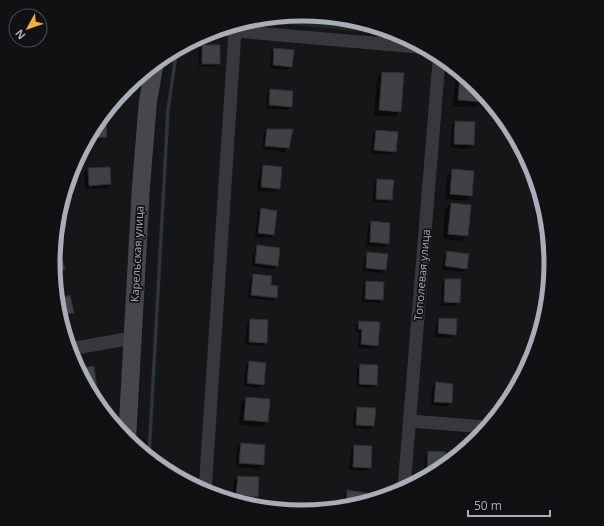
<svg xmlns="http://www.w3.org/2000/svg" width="604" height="526" font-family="'Open Sans',sans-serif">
<rect width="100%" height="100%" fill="#161618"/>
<path fill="#1e261f" d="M302,14L397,33L403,36L260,22Z"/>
<g fill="#0007">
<path d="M202,46L219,63L215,67H199L198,50Z"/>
<path d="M275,49L291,66L287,70L270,68L271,53Z"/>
<path d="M382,73L400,111L395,117L374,115L377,79Z"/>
<path d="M461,77H463L478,87L483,94L482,102L476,107L453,106L455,82Z"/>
<path d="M270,90L291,107L287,110L266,109L267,94Z"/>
<path d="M103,122L106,137L103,140L90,141Z"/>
<path d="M456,122L473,145L469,149L451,147L452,125Z"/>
<path d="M267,130L288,148L284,152L262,149L264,133Z"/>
<path d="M376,131L395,151L391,155L371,153L373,134Z"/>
<path d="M263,166L279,189L275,192L257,191L260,170Z"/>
<path d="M109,168L110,184L106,188L85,189L84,173L88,169Z"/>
<path d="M453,170L471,195L466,201L445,199L447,176Z"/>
<path d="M378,180L391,199L388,203L373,202L374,183Z"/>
<path d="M451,204L467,235L461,241L443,239L445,209Z"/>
<path d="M261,210L273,235L270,238L255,237L258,213Z"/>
<path d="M372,222L388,243L384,247L366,246L368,226Z"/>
<path d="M258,246L277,265L273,269L252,266L254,250Z"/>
<path d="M448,252L466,269L462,272L442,270L444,256Z"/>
<path d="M55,253L64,269L60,272L55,274L53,263Z"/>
<path d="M368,253L385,269L382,273L363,271L364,257Z"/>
<path d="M254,275L270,286L276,297L273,301L248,298L250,279Z"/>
<path d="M445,280L459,303L455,306H441L442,283Z"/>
<path d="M367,282L382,300L379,303L362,302L363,286Z"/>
<path d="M69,296L73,312L69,316L64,317L60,299Z"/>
<path d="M439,319L455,334L451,338L435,337L436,322Z"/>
<path d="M250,320L266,342L262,346L245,345L247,324Z"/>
<path d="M359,322L377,345L374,349L358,348L359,333L355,332L356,325Z"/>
<path d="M250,362L263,384L259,388L244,386L246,366Z"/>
<path d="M361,365L376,385L372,388L356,387L357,369Z"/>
<path d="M436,383L451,403L447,406L431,405L432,387Z"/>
<path d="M246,398L267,421L261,427L239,425L241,404Z"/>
<path d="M357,408L375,409L374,426L370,430L353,428L354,412Z"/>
<path d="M241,444L264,446L263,465L259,469L236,467L237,448Z"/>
<path d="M354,446L370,467L366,471L349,470L351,450Z"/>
<path d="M429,452L445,453L444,462L424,475L425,456Z"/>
<path d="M238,477L257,497L253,500L233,498L234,481Z"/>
<path d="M348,491L366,493L365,499L343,504L344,495Z"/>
</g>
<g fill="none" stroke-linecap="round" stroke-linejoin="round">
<path stroke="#2c353c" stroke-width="3.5" d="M149,455L168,110L176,54"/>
</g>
<g fill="#404145" stroke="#303034">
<rect x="202" y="45" width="18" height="19"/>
<path d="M274,48L294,50L292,67L273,65Z"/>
<path d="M382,72L404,73L401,112L379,110Z"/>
<path d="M460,76L478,87L484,95L483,102L458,100Z"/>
<path d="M270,89L293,91L292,107L269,105Z"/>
<path d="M103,121H106L107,137L92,138Z"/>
<path d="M455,121L475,122L474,145L454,144Z"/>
<path d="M267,129H293L289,148L265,146Z"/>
<path d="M376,130L398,132L396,152L374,150Z"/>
<path d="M263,165L282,167L280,189L261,187Z"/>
<path d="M110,167L111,184L89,186L88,168Z"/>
<path d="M452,169L474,171L472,196L450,194Z"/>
<path d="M377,179L394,180L392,200L376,199Z"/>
<path d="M451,203L471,205L468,236L448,234Z"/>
<path d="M261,208L277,211L274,235L258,233Z"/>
<path d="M371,221L390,223L389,244L370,242Z"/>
<path d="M257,245L280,248L278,266L255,263Z"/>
<path d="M60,251L65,269L55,272L53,263L55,252Z"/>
<path d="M447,251L469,254L467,269L445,266Z"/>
<path d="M367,252L388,254L386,270L366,268Z"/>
<path d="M253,274L272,276L271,285L278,286L277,298L251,295Z"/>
<path d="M445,279H461L460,303L444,302Z"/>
<path d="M366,281L384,282L383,300L365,299Z"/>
<path d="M70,295L74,313L63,315L60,298Z"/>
<path d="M439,318L457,319L456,335L438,333Z"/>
<path d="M250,319L268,320L267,343L249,342Z"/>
<path d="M359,321L380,322L378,346L361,344L362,329H358Z"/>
<path d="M249,361L266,363L264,385L247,383Z"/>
<path d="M360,364L378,365L377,385L359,384Z"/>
<path d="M94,366L97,388L93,389L79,369Z"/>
<path d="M436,382L453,384L452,403L434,402Z"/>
<path d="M246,397L270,399L268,422L244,420Z"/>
<path d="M357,407L376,408L374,426L356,425Z"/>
<path d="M241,443L265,445L264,465L239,463Z"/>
<path d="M354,445L372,446L371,468L353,467Z"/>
<path d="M428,451L446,452L445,461L427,473Z"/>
<path d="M238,476L259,477L258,497L236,495Z"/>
<path d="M347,490L367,493L366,499L346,503Z"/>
</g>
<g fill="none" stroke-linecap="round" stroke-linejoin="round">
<g stroke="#37383d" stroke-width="13">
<path d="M226,29L235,31L418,47"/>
<path d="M70,349L132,338"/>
<path d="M410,421L486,427"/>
<path d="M404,488L439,61"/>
<path d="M205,492L235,31"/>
</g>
<path stroke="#45474d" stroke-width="18" d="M127,440L141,186L148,101L154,68"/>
</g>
<g text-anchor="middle" stroke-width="3.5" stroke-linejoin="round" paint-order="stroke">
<g font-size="11" fill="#a8adb8" stroke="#111113">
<text transform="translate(137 254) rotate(-87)" y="4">Карельская улица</text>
<text transform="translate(422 275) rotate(-85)" y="4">Тополевая улица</text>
</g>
</g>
<path d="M0 0H604V526H0ZM60 263a242 242 0 1 1 484 0a242 242 0 1 1-484 0Z" fill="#111113" fill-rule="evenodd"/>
<path fill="none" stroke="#a8adb8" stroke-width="5" d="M60 263a242 242 0 1 1 484 0a242 242 0 1 1-484 0Z"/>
<g transform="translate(28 28) rotate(230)"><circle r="19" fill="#111113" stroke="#4d4f55"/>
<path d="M0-3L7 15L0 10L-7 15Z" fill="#f2b134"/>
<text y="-6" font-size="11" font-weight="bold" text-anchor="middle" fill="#a8adb8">N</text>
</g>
<path d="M468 510v6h82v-6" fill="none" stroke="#a8adb8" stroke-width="2"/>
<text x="474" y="510" font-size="12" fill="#a8adb8" stroke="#111113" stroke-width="3" paint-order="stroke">50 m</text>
</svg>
